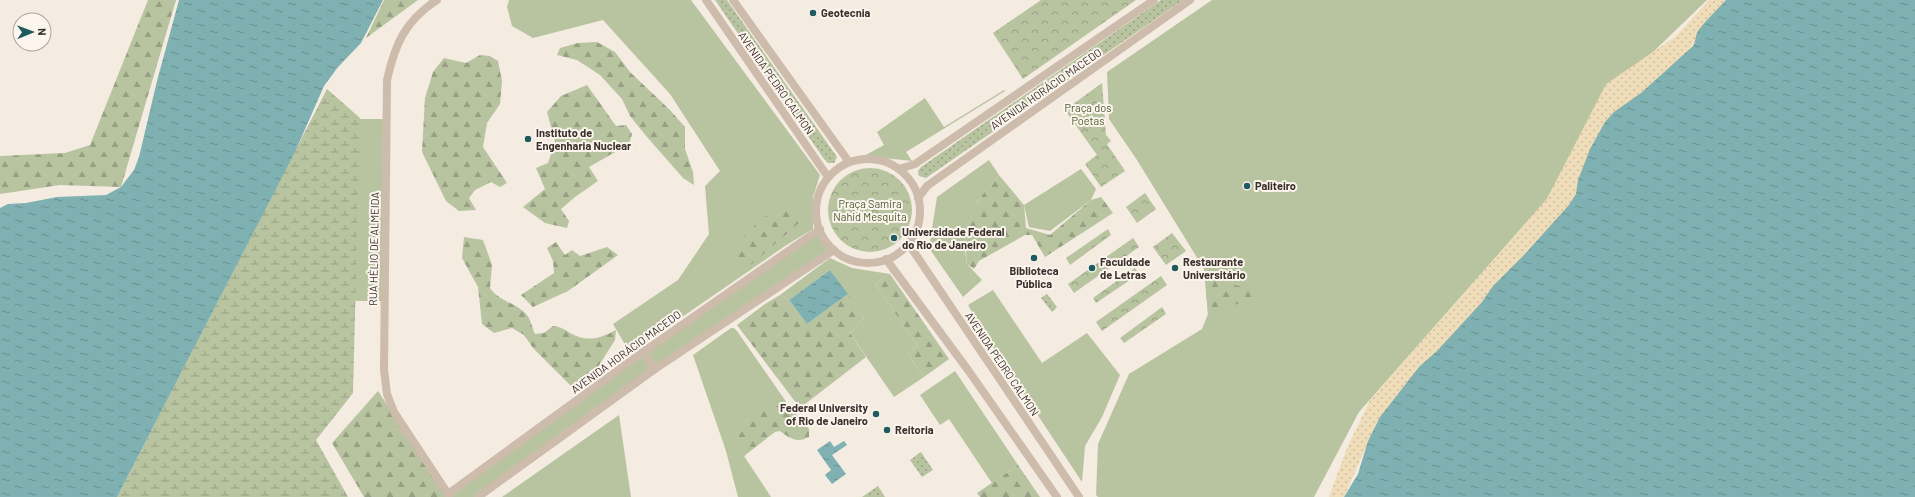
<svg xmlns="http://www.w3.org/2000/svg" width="1915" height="497" font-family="Barlow,sans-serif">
<defs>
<pattern id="forest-firs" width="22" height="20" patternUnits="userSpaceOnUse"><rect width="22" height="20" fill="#b8c4a0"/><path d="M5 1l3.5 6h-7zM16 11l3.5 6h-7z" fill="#97a083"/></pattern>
<pattern id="wetland-marsh" width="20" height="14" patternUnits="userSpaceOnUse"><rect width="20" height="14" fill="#b8c4a0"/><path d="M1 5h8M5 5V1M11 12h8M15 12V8" fill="none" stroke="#97a083"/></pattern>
<pattern id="sand-dots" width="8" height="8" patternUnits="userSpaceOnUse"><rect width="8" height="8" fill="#efdcb8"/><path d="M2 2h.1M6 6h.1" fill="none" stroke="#cebd9e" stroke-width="1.8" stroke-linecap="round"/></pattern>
<pattern id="park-crowns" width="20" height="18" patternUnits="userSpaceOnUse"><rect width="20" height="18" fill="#b8c4a0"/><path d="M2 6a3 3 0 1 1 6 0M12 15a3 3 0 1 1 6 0" fill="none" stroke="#97a083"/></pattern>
<pattern id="garden-dots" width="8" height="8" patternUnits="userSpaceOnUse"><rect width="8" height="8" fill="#b8c4a0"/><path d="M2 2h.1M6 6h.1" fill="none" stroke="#97a083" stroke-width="1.8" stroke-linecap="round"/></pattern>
<pattern id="water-ripples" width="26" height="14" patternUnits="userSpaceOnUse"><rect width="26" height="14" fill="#7fb0b2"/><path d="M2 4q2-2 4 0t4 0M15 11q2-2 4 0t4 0" fill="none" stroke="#699091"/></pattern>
</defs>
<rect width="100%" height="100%" fill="#f4ebe1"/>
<g fill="#b8c4a0">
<path d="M509,0H691L820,175L813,197V229L785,246L630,353L613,324L678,280L709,234L705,186L720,171L670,94L603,20L533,38L512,26L507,7Z"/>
<path d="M1212,0H1707L1594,109L1547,199L1359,412L1314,497H1098L1096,495L1098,444L1129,374L1202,329L1208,314L1204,269L1137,160L1109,119L1107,72Z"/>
<path d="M1004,90L1005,91L906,152L912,161L864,156L884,145L877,132L925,98L944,127Z"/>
<path d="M356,119H383L382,301H355Z"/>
<path d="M989,160L999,175L978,201L971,218L965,251L967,264L982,280L963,297L929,248L937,197Z"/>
<path d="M1081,169L1096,189L1091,200L1050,231L1029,227L1024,205Z"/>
<path d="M820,229L826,240L834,250L655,369L478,497H450L643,352Z"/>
<path d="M830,258L852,268L890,274L875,284L918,346L908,354L924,377L894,397L850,333L864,318L830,270L789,300L780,295Z"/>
<path d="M993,290L1042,363L1087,333L1120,375L1102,417L1085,446L1082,482L992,346L968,305Z"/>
<path d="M731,328H734L737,331L787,403L746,420L737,432L744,456L771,497H738L726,451L693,355Z"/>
<path d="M955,371L1018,465L992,483L949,419L940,425L920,395Z"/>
<path d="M619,415L631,497H502Z"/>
</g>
<g fill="url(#forest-firs)">
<path d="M148,0H176L121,187L60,185L0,194V156L65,153L90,145Z"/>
<path d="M384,0H418L366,38Z"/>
<path d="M597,42L615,52L630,72L670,110L685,127V149L693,172L694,185L683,178L647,137L630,116L622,99L600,75L577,60L557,55L560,48L578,43Z"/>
<path d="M480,55L490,56L498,61L502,81L500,104L487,123L483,147L507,183L500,187L491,182L475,190L469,198L476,210L459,211L446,201L422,152L425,98L433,72L444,58L466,63Z"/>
<path d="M587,85L616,126L626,125L632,134L629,144L589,167L598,181L575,197L561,209L569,221L567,228L545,223L523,207L545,189L536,168L548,163L555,142L547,112L561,96Z"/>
<path d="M999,175L1024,205L1026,228L1050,235L1091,200L1101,197L1113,213L1045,257L1032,235H1025L979,261L974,269L967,264C964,245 968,217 979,200C985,191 992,184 999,175Z"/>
<path d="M790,204L800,222L745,270L732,249C749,232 766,210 790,204Z"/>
<path d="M464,237L483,240L492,265L490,288C501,303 514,301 526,314C531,319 532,328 535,334L544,333L553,326C561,327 564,329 570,333C587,343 601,338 616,330L615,340L593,375L573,388L533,348L524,335L512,328L494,333L482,324L478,287L462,258Z"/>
<path d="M556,242L565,255L572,250L580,256L607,247L618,255L568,291L533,307L521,295L554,273L553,261L547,248Z"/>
<path d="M890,274L949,359L924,377L908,354L918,346L875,284Z"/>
<path d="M1205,278L1269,293L1208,314Z"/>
<path d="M848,294L864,318L850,333L866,357L800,408L737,325L765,304L780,295L789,300L807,324Z"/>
<path d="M378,391L448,497H364L332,443Z"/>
<path d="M787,403L809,429V437C797,443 791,439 780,431L775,432L744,456C742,449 737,439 737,432C738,418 775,407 787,403Z"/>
<path d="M1018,465L1040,497H980L977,493Z"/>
</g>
<path fill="url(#wetland-marsh)" d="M327,89L360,118L353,393L316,440L348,497H117Z"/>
<path fill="url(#sand-dots)" d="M1709,0H1728L1712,16L1683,58L1593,156L1566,216L1377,422L1344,497H1329L1347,448L1370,400L1547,199L1606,84L1675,37Z"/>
<g fill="url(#park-crowns)">
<path d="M1041,0H1136L1023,79L993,33Z"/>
<path d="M1102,83L1106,135L1111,141L1107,144L1125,171L1101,187L1085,164L1097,155L1065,110Z"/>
<circle cx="870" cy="210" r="42"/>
<path d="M1145,193L1156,209L1137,223L1126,207Z"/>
<path d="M1108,229L1111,235L1070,265L1066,258Z"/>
<path d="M1172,233L1186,251L1166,265L1153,247Z"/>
<path d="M1133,238L1139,247L1074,293L1068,284Z"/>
<path d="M1135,268L1139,274L1096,303L1093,298Z"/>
<path d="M1161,276L1167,285L1102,331L1096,322Z"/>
<path d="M1162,307L1166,314L1124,343L1120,338Z"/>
</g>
<g fill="url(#garden-dots)">
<path d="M715,0H727L837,157L834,163H828L824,159Z"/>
<path d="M1161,0H1183L926,178L919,176L918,171L921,167Z"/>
<path d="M1047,294L1057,307L1052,312L1041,298Z"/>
<path d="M921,452L933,470L922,477L910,460Z"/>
<path d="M878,486L885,497H862Z"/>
</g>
<g fill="url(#water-ripples)">
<path d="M179,0H383L361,43L338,67L324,86L295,152L117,497H0V208L8,204L26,203L57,197L106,195L121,187L134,170L139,157L157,81Z"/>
<path d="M1726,0H1915V497H1344L1358,474L1368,441L1380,417L1419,367L1437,351L1482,302L1493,286L1523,256L1569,205L1576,194L1578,180L1590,149L1605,122L1614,112L1641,93L1693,46C1696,41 1695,36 1698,31C1706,20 1717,10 1726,0Z"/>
<path d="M830,270L848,294L807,324L789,300Z"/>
<path d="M830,441L834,447L844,441L847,445L832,455L846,474L832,484L825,475L831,470L817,450Z"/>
</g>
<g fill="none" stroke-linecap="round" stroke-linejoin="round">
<g stroke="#cdbbac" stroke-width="8">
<path d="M437,0C405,21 395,44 387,80L384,370L387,394L394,412L450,497"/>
<path d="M706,0L828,177"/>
<path d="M733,0L849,162"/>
<circle cx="868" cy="211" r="52"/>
<path d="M899,169L915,164L1154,0"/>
<path d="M918,198L927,186L1190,0"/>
<path d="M908,243L1079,497"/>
<path d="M886,259L968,370L1057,497"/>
<path d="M643,352L655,369"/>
<path d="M448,494L643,352L820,229"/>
<path d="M478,497L655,369L834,250"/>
</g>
</g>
<g fill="#1f5a5e" stroke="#fbf5ee" stroke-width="1.5">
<circle cx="813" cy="13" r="4"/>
<circle cx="528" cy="139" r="4"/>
<circle cx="1247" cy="186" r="4"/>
<circle cx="894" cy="238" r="4"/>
<circle cx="1034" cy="258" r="4"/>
<circle cx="1092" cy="268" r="4"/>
<circle cx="1175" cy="268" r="4"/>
<circle cx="876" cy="414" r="4"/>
<circle cx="887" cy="430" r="4"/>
</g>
<g text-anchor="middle" stroke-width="4" stroke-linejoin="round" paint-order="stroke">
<g font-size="11" font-weight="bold" fill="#3b302b" stroke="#fbf5ee" text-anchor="start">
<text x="821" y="17">Geotecnia</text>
<text x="536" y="137">Instituto de<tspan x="536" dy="13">Engenharia Nuclear</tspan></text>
<text x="1255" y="190">Paliteiro</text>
<text x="902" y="236">Universidade Federal<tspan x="902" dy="13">do Rio de Janeiro</tspan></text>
<text x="1100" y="266">Faculdade<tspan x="1100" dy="13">de Letras</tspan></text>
<text x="1183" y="266">Restaurante<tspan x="1183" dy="13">Universitário</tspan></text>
<text x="1034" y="275" text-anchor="middle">Biblioteca<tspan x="1034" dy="13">Pública</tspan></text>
<text x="868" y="412" text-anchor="end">Federal University<tspan x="868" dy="13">of Rio de Janeiro</tspan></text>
<text x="895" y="434">Reitoria</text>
</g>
<g font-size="11" fill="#3b302b" stroke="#fbf5ee">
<text transform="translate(776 83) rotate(55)" y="4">AVENIDA PEDRO CALMON</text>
<text transform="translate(1046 89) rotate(-35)" y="4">AVENIDA HORÁCIO MACEDO</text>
<text transform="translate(374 249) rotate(-89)" y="4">RUA HÉLIO DE ALMEIDA</text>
<text transform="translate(626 352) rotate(-36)" y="4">AVENIDA HORÁCIO MACEDO</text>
<text transform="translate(1002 364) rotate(56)" y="4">AVENIDA PEDRO CALMON</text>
</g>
<g font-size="11" fill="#4a5a2e" stroke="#fbf5ee">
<text x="1088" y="112">Praça dos<tspan x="1088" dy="13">Poetas</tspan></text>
<text x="870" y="208">Praça Samira<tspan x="870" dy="13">Nahid Mesquita</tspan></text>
</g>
</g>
<g transform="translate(32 32) rotate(89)"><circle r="19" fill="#fbf5ee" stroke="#aea6a0"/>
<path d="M0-3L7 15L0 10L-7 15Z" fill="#1f5a5e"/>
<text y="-6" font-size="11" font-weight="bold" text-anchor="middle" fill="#3b302b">N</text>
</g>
</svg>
